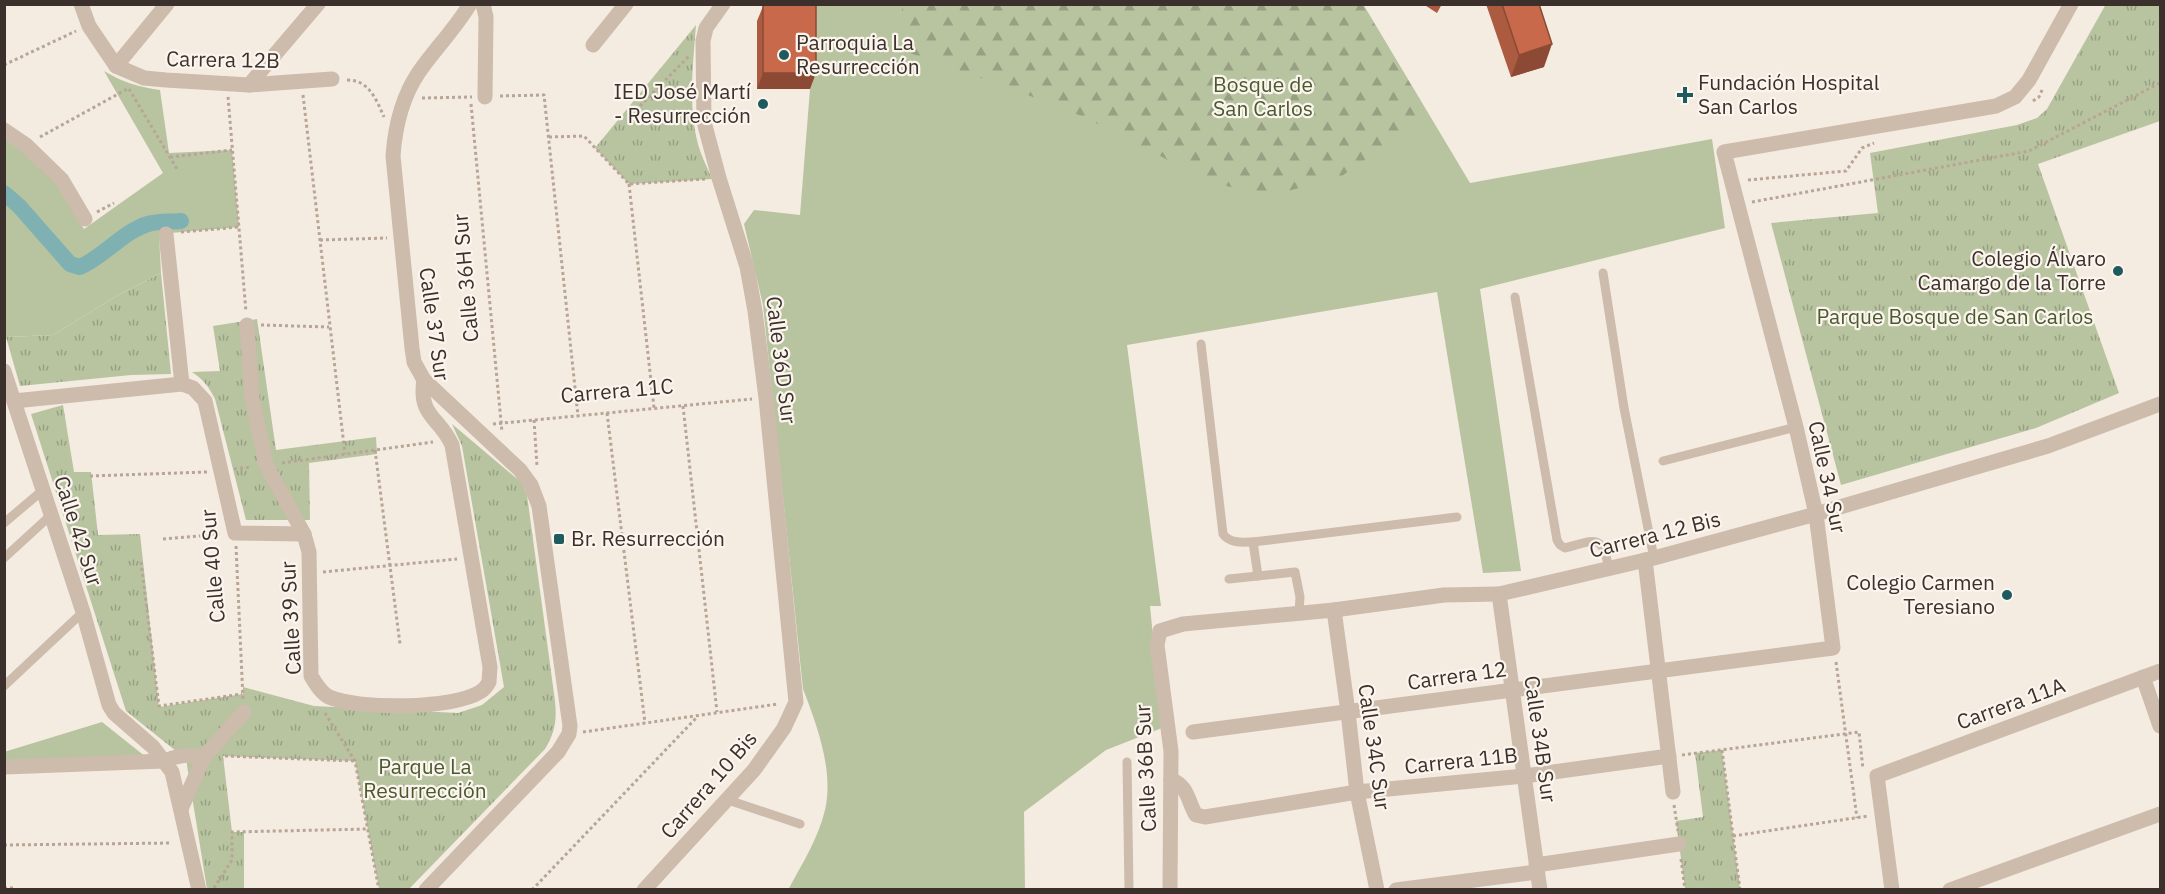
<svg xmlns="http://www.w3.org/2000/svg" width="2165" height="894" font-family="'IBM Plex Sans',sans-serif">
<defs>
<pattern id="forest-firs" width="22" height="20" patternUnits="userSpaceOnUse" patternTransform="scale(1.5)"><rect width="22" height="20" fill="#b8c4a0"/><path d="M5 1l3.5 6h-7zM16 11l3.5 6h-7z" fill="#97a083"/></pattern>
<pattern id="park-tufts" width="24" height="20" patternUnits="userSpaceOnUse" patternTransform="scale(1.5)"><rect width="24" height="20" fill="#b8c4a0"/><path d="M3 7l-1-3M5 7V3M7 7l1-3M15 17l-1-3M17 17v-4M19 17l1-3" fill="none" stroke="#97a083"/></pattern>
</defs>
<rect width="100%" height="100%" fill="#f4ebe1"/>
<g fill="#b8c4a0">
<path d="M1363,4L1470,183L1712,139L1725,228L1480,289L1521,571L1483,573L1437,292L1127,345L1161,606H1150L1162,728L1106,750L1024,812L1025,889L788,890C802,864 818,839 825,810C834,771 817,725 803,689L763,305L744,224L754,210L800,215L810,89V5Z"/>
<path d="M104,71C122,82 138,87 160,90L169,153L232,150L239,227L159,234L161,273L120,294L53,335L6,337L4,136L28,153L57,184L84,229L163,173Z"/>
<path d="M102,722L151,761L5,767L4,752Z"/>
</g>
<path fill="url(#forest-firs)" d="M902,5H1363L1423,105L1402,133L1342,176L1288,191H1250L1203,181L1164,158L1084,117L1020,92L904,51Z"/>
<g fill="url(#park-tufts)">
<path d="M2106,4L2160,5V121L2038,164L2119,393L2036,428L1841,485L1771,223L1878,213L1870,153L2017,125L2037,118L2047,109Z"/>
<path d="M696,25C693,64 688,106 698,144C701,155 707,167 712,179L629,184L595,148Z"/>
<path d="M161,273L171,374L131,375L20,386L6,337L53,335L120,294Z"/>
<path d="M257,319L276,450L376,437L377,454L309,463L310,520H246L215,399C209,387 203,379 192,372L220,371L213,326Z"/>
<path d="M63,405L74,472H91L98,535L140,534L159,707L243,694V687L314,706L458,713L482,705L504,687L462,446L452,424L522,483L527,495L555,701C557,720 555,733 545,749L408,890L379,889L355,761L223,756L232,832H244V889H207L186,759L126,711L31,414Z"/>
<path d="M1722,750L1740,889H1685L1676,821L1703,817L1695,753Z"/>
</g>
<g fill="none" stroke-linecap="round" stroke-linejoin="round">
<path stroke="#7fb0b2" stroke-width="16" d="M4,193L19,206L70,264L80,267C105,256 122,232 148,224C158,221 171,222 181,221"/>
<g stroke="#b9a596" stroke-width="3" stroke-dasharray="3 3" stroke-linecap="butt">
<path d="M4,65L76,31"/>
<path d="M347,80C369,80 376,99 384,117"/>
<path d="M129,89L177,169"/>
<path d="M303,95L345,454"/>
<path d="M500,96L544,95L578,416"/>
<path d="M228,97L246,312"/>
<path d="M422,98L472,97"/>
<path d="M2033,101L2039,97L2042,90"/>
<path d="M471,104L502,432"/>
<path d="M640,106L689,56"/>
<path d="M40,137L129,88"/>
<path d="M549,137L584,136L629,184L705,179"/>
<path d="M170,157L232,150"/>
<path d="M1748,180L1846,171L1862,148L1874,143"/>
<path d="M629,184L654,408"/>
<path d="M1752,202L2029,151L2160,83"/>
<path d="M97,212L114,203"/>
<path d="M181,232L239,227"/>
<path d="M320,240L387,238"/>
<path d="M261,325L329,327"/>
<path d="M683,406L717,712"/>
<path d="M607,413L645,723"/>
<path d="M534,420L537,466"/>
<path d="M493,424L752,399"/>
<path d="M375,450L400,644"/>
<path d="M282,463L433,442"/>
<path d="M234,469L252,467"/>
<path d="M90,476L207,472"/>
<path d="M163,539L221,534"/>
<path d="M236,546L243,699"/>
<path d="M141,562L159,706L242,694"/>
<path d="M323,572L457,559"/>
<path d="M1836,662L1857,818"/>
<path d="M325,713L355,761L379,890"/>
<path d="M583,732L778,704"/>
<path d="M1722,750L1740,890"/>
<path d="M1682,755L1859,732L1863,769"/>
<path d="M225,756L355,761"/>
<path d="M1674,805L1678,831"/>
<path d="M1733,836L1868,816"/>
<path d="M4,845L172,843"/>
<path d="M1681,859L1685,890"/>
<path d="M4,888H14V890"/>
<path d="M214,888L232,860V832L368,829"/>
<path d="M532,890L698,716"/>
</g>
<g stroke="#cdbbac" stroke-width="9">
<path d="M1603,273L1624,408L1654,558"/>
<path d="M1515,297L1557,540L1560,545L1565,548C1596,540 1602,533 1609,569"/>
<path d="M1201,344L1223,534C1230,544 1243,542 1253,542L1457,517"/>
<path d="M1663,461L1796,427"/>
<path d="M4,523L43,490"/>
<path d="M1253,542L1258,576"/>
<path d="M4,558L51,515"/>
<path d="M1229,579L1295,572L1300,597L1299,612"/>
<path d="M4,686L83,612"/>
<path d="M1127,762L1129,890"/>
<path d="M725,799L800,824"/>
</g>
<g stroke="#cdbbac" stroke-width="15">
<path d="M81,4L89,26L116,66"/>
<path d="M483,4L486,17L485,97"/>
<path d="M593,45L626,4"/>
<path d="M116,66L144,78L166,80L249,85L332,79"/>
<path d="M116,66L167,4"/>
<path d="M249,85L318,4"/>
<path d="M4,130L26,145L62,180L85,219"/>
<path d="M166,234L182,384"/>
<path d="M247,325L252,398L266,465L304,534L309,552L311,676C316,684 321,693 329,697C359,710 453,709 480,692C485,689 487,686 489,682L490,667L452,445C440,417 418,417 424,380"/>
<path d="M4,371L83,612L109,705L114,713L153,747L172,772L199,890"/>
<path d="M14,401L182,384L193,388L205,401L235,533L304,534"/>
<path d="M1645,560L1673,792"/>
<path d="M1334,610L1348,712L1357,792L1377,890"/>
<path d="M2143,677L2160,726"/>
<path d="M1193,732L1833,648L1816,514L2048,446L2160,404"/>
<path d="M4,767L165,761C178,755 189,754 204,757"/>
<path d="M1171,780C1188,785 1188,802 1196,815L1205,817L1357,792L1524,776L1669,756"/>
<path d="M181,809L204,757L244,712"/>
<path d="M1536,865L1679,844"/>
<path d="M644,890L754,770L784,728L796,702L766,398L755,311L747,267L719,178L704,122L703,41L706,28L723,4"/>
<path d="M1170,890L1171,751L1157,645L1160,631L1183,624L1334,610L1444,595L1499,594"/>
<path d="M1396,890L1537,872"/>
<path d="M1892,890L1877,776L2160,671"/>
<path d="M1950,890L2160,814"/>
</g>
<g stroke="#cdbbac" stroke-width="15">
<path d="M426,890L558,752L569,734L570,726L539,506L531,485L520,470L424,380L414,362L412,348L393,156C395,127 402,97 419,72C435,49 455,29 470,4"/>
<path d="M1540,890L1499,594L1654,558L1816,514L1796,427L1724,152L1996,106L2015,97L2029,80L2071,4"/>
</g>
</g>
<g fill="#ac5a40">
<path d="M764,4H816L810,89H757V21Z"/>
<path d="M1423,4H1442L1437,13Z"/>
<path d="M1486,4H1539L1544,67L1511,77Z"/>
</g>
<g fill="#8c4a34">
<path d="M1552,44L1544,67L1511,77L1519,55Z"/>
<path d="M763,73H816L810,89H757Z"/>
</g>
<g fill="#c8694b" stroke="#8c4a34" stroke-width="1.5">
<path d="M769,4H816V73H763V5Z"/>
<path d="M1502,4H1539L1552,44L1519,55Z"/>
</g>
<g fill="#1f5a5e" stroke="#fbf5ee" stroke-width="2">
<circle cx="784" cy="55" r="6"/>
<path d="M1682 86h6v6h6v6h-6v6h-6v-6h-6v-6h6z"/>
<circle cx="763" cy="104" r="6"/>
<circle cx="2118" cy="271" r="6"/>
<rect x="553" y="533" width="12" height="12" rx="3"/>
<circle cx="2007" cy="595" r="6"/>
</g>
<g text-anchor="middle" stroke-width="4.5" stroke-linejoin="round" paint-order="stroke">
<g font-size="21" fill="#3b302b" stroke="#fbf5ee" text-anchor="start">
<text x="796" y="50">Parroquia La<tspan x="796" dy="24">Resurrección</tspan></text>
<text x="1698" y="90">Fundación Hospital<tspan x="1698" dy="24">San Carlos</tspan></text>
<text x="751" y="99" text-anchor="end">IED José Martí<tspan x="751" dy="24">- Resurrección</tspan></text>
<text x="2106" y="266" text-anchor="end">Colegio Álvaro<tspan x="2106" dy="24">Camargo de la Torre</tspan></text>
<text x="571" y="546">Br. Resurrección</text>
<text x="1995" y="590" text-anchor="end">Colegio Carmen<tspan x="1995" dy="24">Teresiano</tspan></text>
</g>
<g font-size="21" fill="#3b302b" stroke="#fbf5ee">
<text transform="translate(223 60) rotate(1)" y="7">Carrera 12B</text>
<text transform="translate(466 278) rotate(-95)" y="7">Calle 36H Sur</text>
<text transform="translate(434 324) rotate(82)" y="7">Calle 37 Sur</text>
<text transform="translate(781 360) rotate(83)" y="7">Calle 36D Sur</text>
<text transform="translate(617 391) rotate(-5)" y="7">Carrera 11C</text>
<text transform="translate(1827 477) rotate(78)" y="7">Calle 34 Sur</text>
<text transform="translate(78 531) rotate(72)" y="7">Calle 42 Sur</text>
<text transform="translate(1655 535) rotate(-14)" y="7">Carrera 12 Bis</text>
<text transform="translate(213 566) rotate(-95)" y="7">Calle 40 Sur</text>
<text transform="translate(291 618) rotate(-93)" y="7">Calle 39 Sur</text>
<text transform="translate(1457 676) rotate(-8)" y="7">Carrera 12</text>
<text transform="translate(2011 704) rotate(-20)" y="7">Carrera 11A</text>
<text transform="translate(1540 739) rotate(82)" y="7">Calle 34B Sur</text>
<text transform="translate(1374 747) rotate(82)" y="7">Calle 34C Sur</text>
<text transform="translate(1461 761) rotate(-6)" y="7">Carrera 11B</text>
<text transform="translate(1146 768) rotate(-93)" y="7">Calle 36B Sur</text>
<text transform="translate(709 785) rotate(-49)" y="7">Carrera 10 Bis</text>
</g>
<g font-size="21" fill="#4a5a2e" stroke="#fbf5ee">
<text x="1263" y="92">Bosque de<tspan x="1263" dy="24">San Carlos</tspan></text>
<text x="1955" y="324">Parque Bosque de San Carlos</text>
<text x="425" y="774">Parque La<tspan x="425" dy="24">Resurrección</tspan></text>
</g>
</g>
<rect width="2165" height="894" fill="none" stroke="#3b302b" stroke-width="12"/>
</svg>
